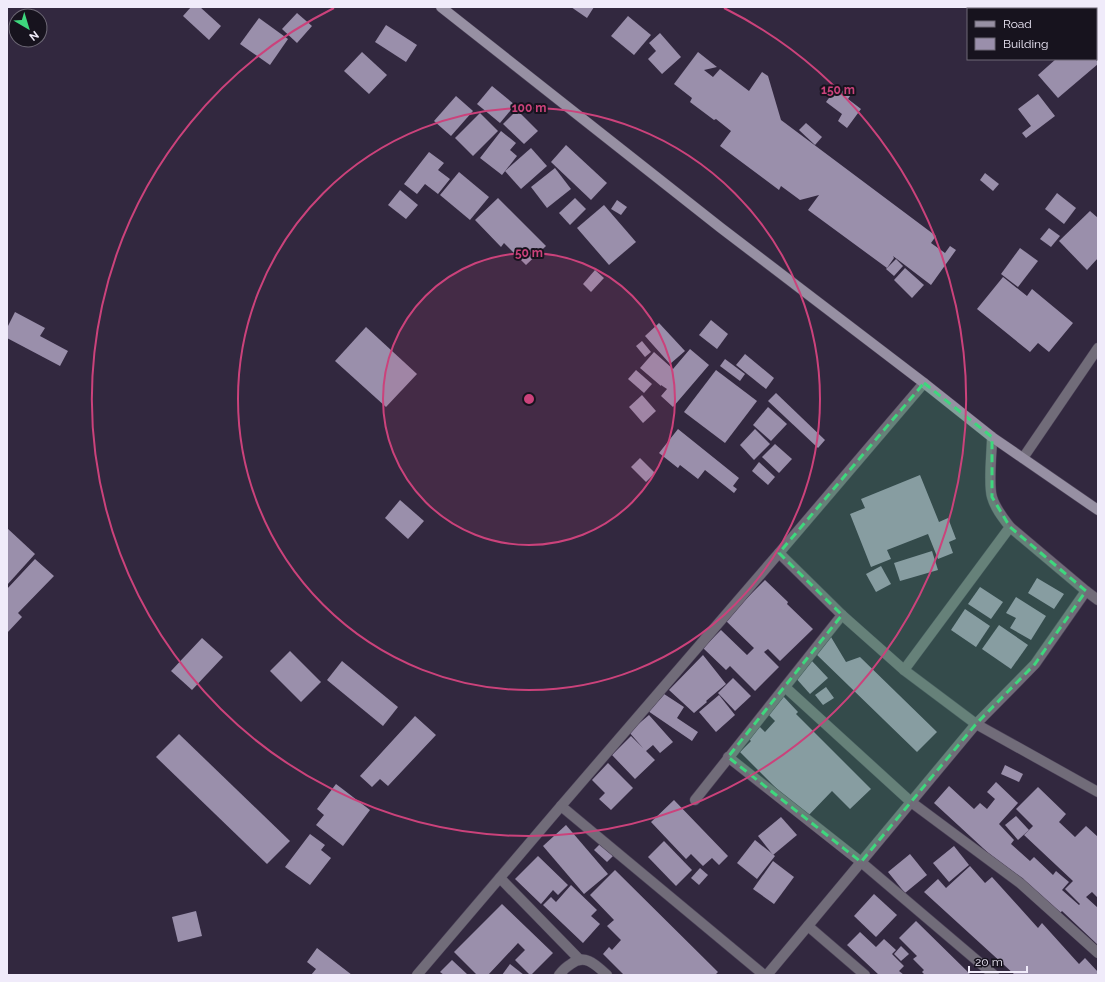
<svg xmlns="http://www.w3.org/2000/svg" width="1105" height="982" font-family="Raleway,sans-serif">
<rect width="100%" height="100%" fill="#32283f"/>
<g fill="#9a8fab">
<path d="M191,7H200L221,26L209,40L183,16Z"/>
<path d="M571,7H594L587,18Z"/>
<path d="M297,13L312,26L297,43L282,29Z"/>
<path d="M628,16L651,35L634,55L611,36Z"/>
<path d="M259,18L288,39L270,65L240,44Z"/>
<path d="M386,25L417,45L406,62L375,42Z"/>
<path d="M660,33L681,57L662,74L648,59L656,51L649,43Z"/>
<path d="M362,52L387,75L369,94L344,71Z"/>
<path d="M698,52L717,67L704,70L713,77L720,69L749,91L762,72L768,76L781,120L936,236L931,243L945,253L950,246L956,250L931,285L893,256L894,258L887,268L808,210L819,195L800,200L781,186L779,190L720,146L731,131L716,119L714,120L690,102L692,98L674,84Z"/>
<path d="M1056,59H1095L1098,62V64L1058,98L1038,75Z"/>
<path d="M492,86L515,105L500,123L477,104Z"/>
<path d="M837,87L850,96L848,99L861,109L847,128L838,121L842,114L826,102Z"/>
<path d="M1038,94L1055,116L1026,138L1022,133L1031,126L1018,109Z"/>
<path d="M456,96L473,111L451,136L434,121Z"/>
<path d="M517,110L538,131L524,144L503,124Z"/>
<path d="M480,113L498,131L473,156L455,138Z"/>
<path d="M806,123L822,137L815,145L799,130Z"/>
<path d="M501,131L516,143L510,150L517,156L502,175L480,158Z"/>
<path d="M566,145L607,183L591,200L551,162Z"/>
<path d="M531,148L547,166L521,189L505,171Z"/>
<path d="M429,152L444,163L438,170L450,179L438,194L425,184L417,194L404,184Z"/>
<path d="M555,168L571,189L547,208L531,187Z"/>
<path d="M459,172L489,197L470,220L440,195Z"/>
<path d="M985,173L999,184L993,191L980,180Z"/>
<path d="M400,190L418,205L406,219L388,205Z"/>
<path d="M1057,193L1076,208L1064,224L1045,209Z"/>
<path d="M498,198L546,246L526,265L504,243L501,247L475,220Z"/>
<path d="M575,198L586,209L570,225L559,213Z"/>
<path d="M617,200L627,207L621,215L611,209Z"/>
<path d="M604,205L636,242L609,265L577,228Z"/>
<path d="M1090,211L1098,218V258L1087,270L1059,241Z"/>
<path d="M1049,228L1060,236L1051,247L1040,239Z"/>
<path d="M1020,248L1038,261L1018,287L1001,274Z"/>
<path d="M896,259L903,266L894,276L886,269Z"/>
<path d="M905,268L924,285L912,298L894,280Z"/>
<path d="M595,270L604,278L591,292L583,284Z"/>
<path d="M1003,277L1027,296L1032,289L1073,323L1049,352L1038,343L1030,352L977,309Z"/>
<path d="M15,312L45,328L40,336L68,351L60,366L7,338V328Z"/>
<path d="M711,320L728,334L717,349L699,335Z"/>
<path d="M659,323L685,351L670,364L645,336Z"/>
<path d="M366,327L417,374L386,407L335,361Z"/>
<path d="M642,341L651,352L645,357L636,346Z"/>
<path d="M690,349L709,365L673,407L661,396L667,389L661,385V386L640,368L654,352L673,369Z"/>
<path d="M745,354L774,378L766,389L736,365Z"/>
<path d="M725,359L745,374L740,381L720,366Z"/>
<path d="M636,370L652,384L644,393L628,379Z"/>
<path d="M716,370L757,401L725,443L684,412Z"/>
<path d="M776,393L825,440L818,448L768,401Z"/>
<path d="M642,395L656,411L643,423L629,407Z"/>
<path d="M768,407L787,424L771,441L753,425Z"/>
<path d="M678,429L739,478L733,486L737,489L734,493L705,470L698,479L680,465L678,468L659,453Z"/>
<path d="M755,429L770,444L754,460L740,445Z"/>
<path d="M775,444L792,459L779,473L762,457Z"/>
<path d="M640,458L655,473L646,482L631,467Z"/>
<path d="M759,462L775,477L768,485L752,471Z"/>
<path d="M920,475L939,522L948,518L956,539L949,542L953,553L938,559L928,534L887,550L891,559L871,567L850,514L865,508L861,499Z"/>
<path d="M400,500L424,521L408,539L385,518Z"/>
<path d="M7,528L35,554L7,585Z"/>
<path d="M932,551L938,570L900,581L894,563Z"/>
<path d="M35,559L54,576L18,613L22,617L7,633V589Z"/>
<path d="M881,566L891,584L876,592L866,574Z"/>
<path d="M1037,578L1064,594L1054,609L1028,593Z"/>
<path d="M765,580L788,602L787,604L813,629L780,661L768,649L764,652L779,667L755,691L730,666L726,670L703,648L721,630L747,655L754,648L725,620Z"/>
<path d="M980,587L1003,602L991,619L968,604Z"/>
<path d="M1016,597L1046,616L1031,640L1010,628L1016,618L1006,613Z"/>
<path d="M965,609L990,626L976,647L951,630Z"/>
<path d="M999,625L1028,645L1011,669L982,649Z"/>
<path d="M831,637L846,662L860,657L937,732L917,752L815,653Z"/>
<path d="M202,638L223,657L192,690L171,671Z"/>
<path d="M290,651L321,682L301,702L270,671Z"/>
<path d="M703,655L726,684L706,701L707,702L694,713L669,690Z"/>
<path d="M811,660L828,678L810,694L794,676Z"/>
<path d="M342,661L398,707L383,726L327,680Z"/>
<path d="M733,678L751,696L735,711L718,693Z"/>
<path d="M826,687L834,698L823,705L815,695Z"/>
<path d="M661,692L684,707L677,718L698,732L692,741L648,711Z"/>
<path d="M719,695L735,715L716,732L699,712Z"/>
<path d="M783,696L798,712L796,714L871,789L850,809L832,791L806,818L740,752L751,741L746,736L758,725L765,732L775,721L767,713Z"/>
<path d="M649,715L673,742L660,753L653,745L646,751L655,760L635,779L612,755L631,736L643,748L629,732Z"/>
<path d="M415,716L436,735L388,786L380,779L372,787L360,776Z"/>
<path d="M179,734L290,841L267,864L156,757Z"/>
<path d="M608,763L633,788L611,810L599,799L605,793L592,780Z"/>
<path d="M1005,765L1023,774L1019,782L1001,774Z"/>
<path d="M996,782L1018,803L999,824L1014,840L1011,844L1030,861L1034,857L1053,875L1056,871L1069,882L1062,890L1079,905L1080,904L1065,889L1073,881L1024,835L1033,826L1016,809L1038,787L1066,814L1059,822L1075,837L1086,826L1098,837V898L1092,892L1086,897L1098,908V945L1062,911L1057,916L934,803L949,786L974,809L980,803L987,809L995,799L987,792Z"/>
<path d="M336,784L370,810L343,846L316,825L324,815L317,809Z"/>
<path d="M674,800L728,856L719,865L712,858L703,866L691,854L686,859L651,822Z"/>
<path d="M1016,816L1029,830L1018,840L1005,825Z"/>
<path d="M781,817L797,835L773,855L758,836Z"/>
<path d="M566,825L608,874L584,894L543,846Z"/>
<path d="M310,834L325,845L321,850L331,858L310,885L285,867Z"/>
<path d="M755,840L775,856L757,879L737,863Z"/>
<path d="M664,841L692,870L676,886L648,857Z"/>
<path d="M600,844L613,856L607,862L594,850Z"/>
<path d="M954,846L969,865L949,882L933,863Z"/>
<path d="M910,854L927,875L905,893L888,872Z"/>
<path d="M538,856L568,885L558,895L553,890L541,904L515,879Z"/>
<path d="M773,861L794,877L774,904L753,889Z"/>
<path d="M970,866L985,883L992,877L1038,928L1042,923L1079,964L1085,958L1098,972V975H1015L924,892L938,879L946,888Z"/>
<path d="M700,868L708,875L699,885L691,878Z"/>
<path d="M615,870L718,972L715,975H645L644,974L643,975H624L603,954L609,947L612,950L621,940L607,926L614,920L590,895Z"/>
<path d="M571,885L597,910L591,916L600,924L583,943L543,905L551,897L556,902Z"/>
<path d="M874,894L897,915L876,937L854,916Z"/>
<path d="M502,904L553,953L531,975H530L515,960L525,950L518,943L488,975H477L454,952Z"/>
<path d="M196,911L202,936L178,942L172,917Z"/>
<path d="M916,921L971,975H925L922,972L924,970L913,959L917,956L899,938Z"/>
<path d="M860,932L876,947L884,939L896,950L892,954L904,966L899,971L904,975H879L847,945Z"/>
<path d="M901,946L909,954L901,961L894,954Z"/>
<path d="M317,948L352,975H311L316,969L307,962Z"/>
<path d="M452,960L468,975H444L440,972Z"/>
<path d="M510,964L524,975H502Z"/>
</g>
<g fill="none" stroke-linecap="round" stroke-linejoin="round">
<defs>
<g id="street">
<path d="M992,437C992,452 988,484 992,497C995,508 1003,518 1010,527L1086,591L1098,600"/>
<path d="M1023,458L1098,348"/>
<path d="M779,553L842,615L904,670L976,724L1098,792"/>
<path d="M904,670L1010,527"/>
<path d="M785,687L911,802L1020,883L1098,953"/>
<path d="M728,757L861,862L994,975"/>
<path d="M695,800L842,615"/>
<path d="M561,806L764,975"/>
<path d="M500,878L579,959"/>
<path d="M808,926L865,975"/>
<path d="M417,975L561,806L779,553L924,383"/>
<path d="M559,975C562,971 566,967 571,964C585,953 596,965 607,975"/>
<path d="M767,975L976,724L1035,664L1086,591"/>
</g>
<path id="secondary" d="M441,7L721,228L924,383L992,437L1098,510"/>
</defs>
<use href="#street" stroke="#4d4359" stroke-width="11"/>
<use href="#secondary" stroke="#4d4359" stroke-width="11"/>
<use href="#street" stroke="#716c79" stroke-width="10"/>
<use href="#secondary" stroke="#9790a3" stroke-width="10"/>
</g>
<path fill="#3ed77d" fill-opacity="0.2" stroke="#3ed77d" stroke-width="3" stroke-dasharray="8 5" stroke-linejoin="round" d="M924,383L992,437V497L1010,527L1086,591L1035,664L976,724L861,862L728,757L842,615L779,553Z"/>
<circle cx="529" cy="399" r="146" fill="#cb427b" fill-opacity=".12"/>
<g fill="none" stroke="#cb427b" stroke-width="2">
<circle cx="529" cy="399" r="146"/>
<circle cx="529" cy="399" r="291"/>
<path d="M724 8A437 437 0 1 1 334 8"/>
</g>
<circle cx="529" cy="399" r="6" fill="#cb427b" stroke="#17131e" stroke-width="2"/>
<g font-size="12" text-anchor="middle" font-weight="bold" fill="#cb427b" stroke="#17131e" stroke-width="4" stroke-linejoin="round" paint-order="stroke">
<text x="838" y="94">150 m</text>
<text x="529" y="112">100 m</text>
<text x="529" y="257">50 m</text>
</g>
<rect width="1105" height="982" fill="none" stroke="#f0ebfa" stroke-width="16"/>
<rect x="967" y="8" width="130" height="52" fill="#17131e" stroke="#6e6976"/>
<rect x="975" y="21" width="20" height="6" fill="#9790a3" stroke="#6e6976"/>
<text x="1003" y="28" font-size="12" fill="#f0ebfa">Road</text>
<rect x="975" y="38" width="20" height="12" fill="#9a8fab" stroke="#6e6976"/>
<text x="1003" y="48" font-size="12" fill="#f0ebfa">Building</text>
<g transform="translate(28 28) rotate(142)"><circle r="19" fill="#17131e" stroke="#6e6976"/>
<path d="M0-3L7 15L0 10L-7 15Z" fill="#3ed77d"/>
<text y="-6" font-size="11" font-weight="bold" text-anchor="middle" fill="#f0ebfa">N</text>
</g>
<path d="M969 966v6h58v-6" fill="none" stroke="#f0ebfa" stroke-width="2"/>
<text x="975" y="966" font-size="12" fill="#f0ebfa" stroke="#17131e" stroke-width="3" paint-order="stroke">20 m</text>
</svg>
